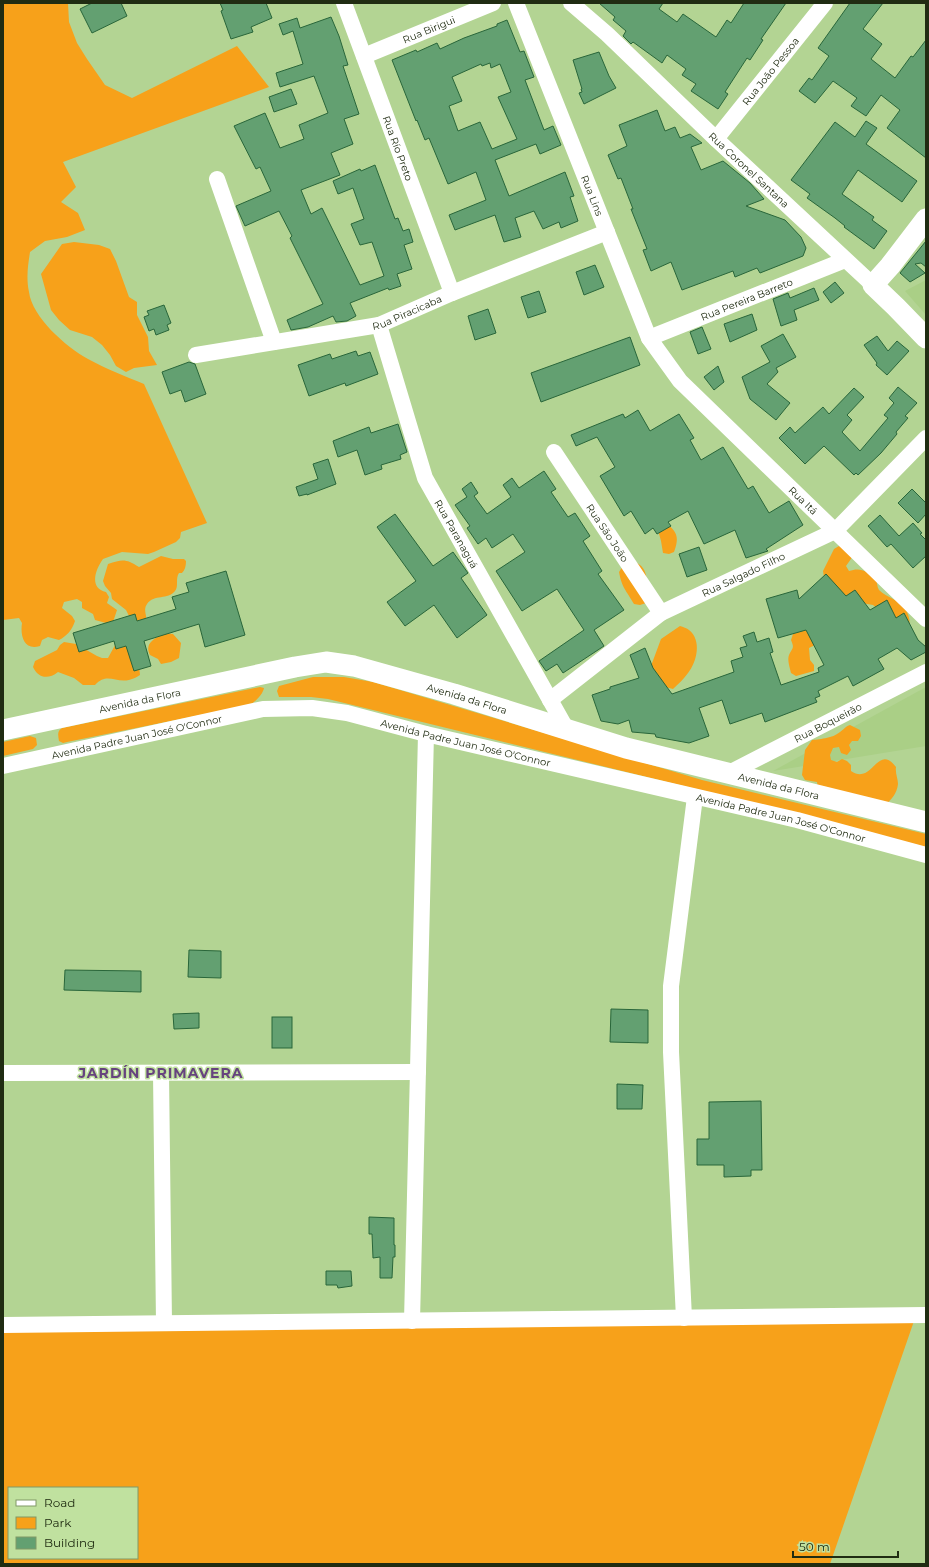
<svg xmlns="http://www.w3.org/2000/svg" width="929" height="1567" font-family="Montserrat,sans-serif">
<rect width="100%" height="100%" fill="#b3d493"/>
<g fill="#aacf86">
<path d="M926,280V315L905,291Z"/>
<path d="M926,687V746L773,771Z"/>
</g>
<g fill="#f7a11a" fill-rule="evenodd">
<path d="M3,3H68L69,22L77,43L87,59L105,85L132,98L237,46L269,87L63,162L76,187L61,202L78,213L85,230L67,237L45,241L30,252C28,265 26,278 29,292C32,317 66,347 88,359C106,369 125,376 144,384L207,523L181,532L180,538L176,542L154,552L148,554L122,552L103,559C95,570 89,588 106,592L109,597L107,603L117,610L113,622L106,623L95,620L93,614L82,608V602L77,599L64,602L62,608L72,616L75,621C72,630 67,636 59,640L48,637L42,640L40,646C24,651 20,636 22,623L19,618L3,620Z"/>
<path d="M74,242L99,245L110,249L116,261L129,297L137,302V315L148,337L149,351L157,365L134,368L126,372L116,366L110,355L102,345L92,337L70,330L59,320L51,310L41,274L62,244Z"/>
<path d="M667,524C678,532 679,539 674,552L669,554L663,553L661,541L658,530Z"/>
<path d="M839,546L849,551L853,556L846,566L849,571C860,567 867,571 876,578C877,582 877,587 879,590C883,594 888,596 893,599C906,605 913,618 908,632L873,605L862,603L820,612L824,577L823,571L834,549Z"/>
<path d="M161,556L173,559H184L186,561C186,566 185,570 182,573H179C175,579 179,586 175,591C168,600 154,594 147,604C142,611 149,616 145,625L130,618L126,610L112,599L111,593L105,586L103,581L108,564C123,559 126,559 139,567Z"/>
<path d="M633,561C652,568 646,587 646,603L640,605L634,604C626,590 622,588 619,572L623,566Z"/>
<path d="M680,626C683,627 687,628 689,630C702,640 697,662 688,673C684,679 678,684 673,689L654,684L648,674L661,639Z"/>
<path d="M804,630H810L815,645L809,648L810,660L814,665V671L796,676L791,673C790,668 787,660 789,655C792,648 795,649 791,640L793,634Z"/>
<path d="M165,633L173,634L181,643L179,658L171,662L161,664L158,659L150,655C144,643 155,638 165,633Z"/>
<path d="M64,642L76,644L97,656L102,658H108L114,647L118,642C131,645 140,663 140,675C137,677 133,679 129,680C115,683 107,672 95,685H83L74,678L58,672C48,680 38,678 33,667L35,661L57,650L60,645Z"/>
<path d="M313,677H344L373,682L702,780L926,834V847L700,790L328,699L311,697H279L277,691L279,686Z"/>
<path d="M260,687L264,688C263,694 256,701 250,705L67,742L63,743L59,741C58,735 57,731 62,728Z"/>
<path d="M850,725L860,730L861,736L858,741H852L849,745L851,750L847,755L841,753L839,747L833,748L830,755L831,760L837,762L842,759L847,761L851,765V771C873,786 877,742 896,767C895,773 898,779 898,784C897,794 891,800 884,806L818,788L817,782L805,780L802,775L805,750L812,740C817,740 834,737 837,734C843,731 844,727 850,725Z"/>
<path d="M30,736L36,738L37,745L33,749L3,756V742Z"/>
<path d="M914,1321L830,1564H3V1331ZM9,1488H137V1558H9Z"/>
</g>
<g fill="#63a071" stroke="#29663a" fill-rule="evenodd">
<path d="M92,3H121L127,16L92,33L80,9Z"/>
<path d="M220,3H266L272,18L251,27L253,32L231,39L221,11L223,10Z"/>
<path d="M599,3H663L659,9L677,22L683,14L716,37L727,20L731,23L744,3H786L761,39L763,40L750,60L747,58L725,92L728,94L718,109L691,91L696,84L682,75L686,69L667,55L662,63L633,42L631,44L623,36L626,31L613,20L615,17Z"/>
<path d="M850,3H883L863,29L882,44L871,59L895,78L911,56L913,57L926,40V158L887,128L900,110L881,95L866,116L851,106L857,98L833,81L815,103L799,91L809,78L812,80L829,56L818,48Z"/>
<path d="M331,17L339,36L348,65L343,66L359,114L344,119L353,144L331,153L340,175L301,190L311,214L322,208L360,285L384,276L372,242L360,245L351,224L364,219L353,188L338,194L333,181L360,169L361,171L375,165L395,219L398,218L403,231L409,229L413,242L404,245L412,269L397,274L401,286L389,290L388,288L350,303L356,316L347,321L336,322L333,316L308,327L291,330L287,320L323,304L290,238L292,236L279,211L245,226L236,206L271,191L260,167L256,169L234,126L265,113L280,148L304,139L299,125L328,113L314,76L280,87L276,73L303,64L293,31L283,35L279,24L297,18L300,28Z"/>
<path d="M507,20L520,52L524,51L534,77L525,80L544,130L553,126L561,145L540,154L536,144L495,160L509,196L565,172L574,196L570,197L578,221L561,228L559,222L543,229L534,211L515,218L521,237L504,242L495,215L455,230L449,215L486,200L476,172L448,184L429,138L425,140L417,120L416,121L392,60L416,50L417,52L437,43L440,49L464,38L497,26V24ZM490,63L491,68L500,64L511,92L498,97L517,139L492,149L480,122L458,131L449,106L462,101L452,77L481,64L482,66Z"/>
<path d="M599,52L609,76L616,88L584,104L579,93L582,92L581,89H582L573,60Z"/>
<path d="M291,89L297,104L274,112L269,97Z"/>
<path d="M657,110L665,131L675,127L680,138L690,134L702,143L691,147L701,170L723,161L750,183L764,199L746,206L785,220L801,237L806,248L803,256L760,273L757,268L735,277L733,271L682,290L671,262L651,271L643,250L647,249L631,209H633L621,178L618,179L608,155L627,146L619,125Z"/>
<path d="M866,121L877,128L866,144L917,181L902,202L858,170L842,194L874,217L872,220L887,231L874,249L844,227L845,226L835,218L807,198L810,194L791,180L835,122L855,137Z"/>
<path d="M926,241V267L921,263L915,264L925,273L910,282L900,273Z"/>
<path d="M595,265L604,287L584,295L576,272Z"/>
<path d="M835,282L844,293L831,303L823,292Z"/>
<path d="M814,288L819,300L794,310L797,320L781,326L773,299L788,293L790,298Z"/>
<path d="M539,291L546,312L528,318L521,297Z"/>
<path d="M164,305L171,323L167,325L169,330L156,335L154,329L149,331L144,317L149,315L147,311Z"/>
<path d="M488,309L496,333L475,340L468,316Z"/>
<path d="M752,314L757,330L730,342L724,324Z"/>
<path d="M702,327L711,349L698,354L690,332Z"/>
<path d="M783,334L796,357L776,368L778,372L767,384L790,403L776,420L750,399L742,377L770,362L761,346Z"/>
<path d="M877,336L888,351L897,341L909,351L887,375L876,365L877,363L864,345Z"/>
<path d="M630,337L640,365L541,402L531,373Z"/>
<path d="M356,351L358,356L370,352L378,374L346,386L345,383L309,396L298,365L330,354L332,359Z"/>
<path d="M189,362L195,364L206,394L185,402L181,390L170,394L162,372Z"/>
<path d="M718,366L724,382L714,390L704,377Z"/>
<path d="M898,387L917,403L905,416L908,418L896,432L897,434L881,453L858,475L856,473L854,475L824,446L805,464L779,438L790,427L795,433L823,407L829,414L854,388L864,397L847,415L852,420L842,432L860,451L888,418L884,415L894,403L889,398Z"/>
<path d="M638,410L650,431L679,414L694,438L690,440L701,460L723,447L748,489L753,486L769,513L789,501L803,525L766,549L768,551L746,558L735,530L704,544L688,511L668,522L671,526L657,534L653,528L645,534L631,511L624,516L600,476L615,467L597,437L576,446L571,435L623,414L625,418Z"/>
<path d="M398,424L407,452L400,455L401,459L381,465L382,469L365,475L357,450L338,457L333,441L369,427L371,433Z"/>
<path d="M328,459L336,484L307,495V494L299,496L296,487L318,479L313,464Z"/>
<path d="M544,471L556,489L551,492L568,517L575,513L590,536L583,541L602,571L598,574L624,610L594,630L604,646L563,673L557,664L546,671L539,661L584,630L557,589L522,611L496,571L525,552L513,534L492,548L486,538L478,544L467,528L470,526L455,505L467,497L462,489L471,482L478,493L474,496L487,514L511,497L503,485L512,478L519,488Z"/>
<path d="M912,489L926,503V514L918,523L898,503Z"/>
<path d="M395,514L433,566L453,552L468,573L461,578L487,615L457,638L434,605L405,626L387,602L416,581L377,527Z"/>
<path d="M880,515L899,536L913,523L922,533L920,534L926,540V556L913,568L891,544L887,547L868,526Z"/>
<path d="M699,547L707,570L687,577L679,554Z"/>
<path d="M226,571L245,635L205,647L199,624L144,641L151,666L134,671L126,646L116,649L114,641L79,652L73,633L135,614L137,621L176,609L172,597L189,592L186,583Z"/>
<path d="M826,574L846,596L855,590L870,610L887,600L896,618L904,613L918,640L926,647V652L911,660L897,648L878,659L884,669L853,686L848,676L818,691L820,696L815,698L817,702L765,722L762,713L730,724L722,700L699,708L709,736L689,743L656,737L655,734L632,732L629,720L618,724L601,721L592,695L610,689V687L639,678L630,655L645,648L653,668L672,694L734,672L731,661L743,657L740,648L747,646L743,636L754,632L757,642L769,638L773,652L770,653L781,685L819,672L818,668L824,665L806,630L778,638L766,599L797,590L799,599Z"/>
<path d="M189,950L221,951V978L188,977Z"/>
<path d="M65,970L141,971V992L64,990Z"/>
<path d="M611,1009L648,1010V1043L610,1042Z"/>
<path d="M199,1013V1028L174,1029L173,1014Z"/>
<rect x="272" y="1017" width="20" height="31"/>
<path d="M617,1084L643,1085L642,1109H617Z"/>
<path d="M761,1101L762,1170H751V1176L724,1177V1165H697V1139H709V1102Z"/>
<path d="M369,1217L394,1218V1245H395V1257H393L392,1278H380V1257L373,1258L372,1234H369Z"/>
<path d="M326,1271H351L352,1286L338,1288L337,1285H326Z"/>
</g>
<g fill="none" stroke-linecap="round" stroke-linejoin="round">
<g stroke="#fff" stroke-width="16">
<path id="s1" d="M344,3L452,293"/>
<path id="s2" d="M516,3L649,338L680,381L926,619"/>
<path id="s3" d="M571,3L607,34L716,139L873,285"/>
<path id="s4" d="M364,56L493,3"/>
<path id="s5" d="M716,139L825,3"/>
<path d="M217,179L274,342"/>
<path id="s6" d="M379,325L425,478L567,730"/>
<path id="s7" d="M649,338L845,260"/>
<path id="s8" d="M196,355L379,325L452,293L607,232"/>
<path id="s9" d="M554,452L661,613"/>
<path id="s10" d="M550,700L661,613L835,531L926,438"/>
<path id="s11" d="M3,766L263,709L312,708L347,713L426,734L797,820L926,855"/>
<path id="s12" d="M729,773L926,672"/>
<path d="M3,1073L418,1072"/>
<path d="M161,1073L164,1323"/>
<path d="M684,1318L671,1052V986L695,797"/>
<path d="M412,1321L426,734"/>
<path d="M3,1325L926,1315"/>
</g>
<g stroke="#fff" stroke-width="21">
<path d="M926,219L890,266L873,285L896,307L926,338"/>
<path id="s13" d="M3,730L295,667L326,662L354,666L454,694L626,748L926,822"/>
</g>
</g>
<g text-anchor="middle" stroke-width="3" stroke-linejoin="round" paint-order="stroke">
<g font-size="10" fill="#202c12" stroke="#c0e19f">
<text dy="4" stroke="none"><textPath href="#s4" startOffset="70">Rua Birigui</textPath></text>
<text dy="4" stroke="none"><textPath href="#s5" startOffset="87">Rua João Pessoa</textPath></text>
<text dy="4" stroke="none"><textPath href="#s1" startOffset="155">Rua Río Preto</textPath></text>
<text dy="4" stroke="none"><textPath href="#s3" startOffset="244">Rua Coronel Santana</textPath></text>
<text dy="4" stroke="none"><textPath href="#s2" startOffset="207">Rua Lins</textPath></text>
<text dy="4" stroke="none"><textPath href="#s7" startOffset="105">Rua Pereira Barreto</textPath></text>
<text dy="4" stroke="none"><textPath href="#s8" startOffset="216">Rua Piracicaba</textPath></text>
<text dy="4" stroke="none"><textPath href="#s2" startOffset="585">Rua Itá</textPath></text>
<text dy="4" stroke="none"><textPath href="#s9" startOffset="97">Rua São João</textPath></text>
<text dy="4" stroke="none"><textPath href="#s6" startOffset="224">Rua Paranaguá</textPath></text>
<text dy="4" stroke="none"><textPath href="#s10" startOffset="232">Rua Salgado Filho</textPath></text>
<text dy="4" stroke="none"><textPath href="#s13" startOffset="476">Avenida da Flora</textPath></text>
<text dy="4" stroke="none"><textPath href="#s13" startOffset="140">Avenida da Flora</textPath></text>
<text dy="4" stroke="none"><textPath href="#s12" startOffset="111">Rua Boqueirão</textPath></text>
<text dy="4" stroke="none"><textPath href="#s11" startOffset="137">Avenida Padre Juan José O'Connor</textPath></text>
<text dy="4" stroke="none"><textPath href="#s11" startOffset="473">Avenida Padre Juan José O'Connor</textPath></text>
<text dy="4" stroke="none"><textPath href="#s13" startOffset="800">Avenida da Flora</textPath></text>
<text dy="4" stroke="none"><textPath href="#s11" startOffset="797">Avenida Padre Juan José O'Connor</textPath></text>
</g>
<g font-size="14" font-weight="bold" letter-spacing="1" fill="#66437e" stroke="#c0e19f">
<text x="161" y="1078">JARDÍN PRIMAVERA</text>
</g>
</g>
<rect width="929" height="1567" fill="none" stroke="#202c12" stroke-width="8"/>
<rect x="8" y="1487" width="130" height="72" fill="#c0e19f" stroke="#809967"/>
<rect x="16" y="1500" width="20" height="6" fill="#ffffff" stroke="#809967"/>
<text x="44" y="1507" font-size="12" fill="#202c12">Road</text>
<rect x="16" y="1517" width="20" height="12" fill="#f7a11a" stroke="#809967"/>
<text x="44" y="1527" font-size="12" fill="#202c12">Park</text>
<rect x="16" y="1537" width="20" height="12" fill="#63a071" stroke="#809967"/>
<text x="44" y="1547" font-size="12" fill="#202c12">Building</text>
<path d="M793 1551v6h105v-6" fill="none" stroke="#202c12" stroke-width="2"/>
<text x="799" y="1551" font-size="12" fill="#202c12" stroke="#c0e19f" stroke-width="3" paint-order="stroke">50 m</text>
</svg>
